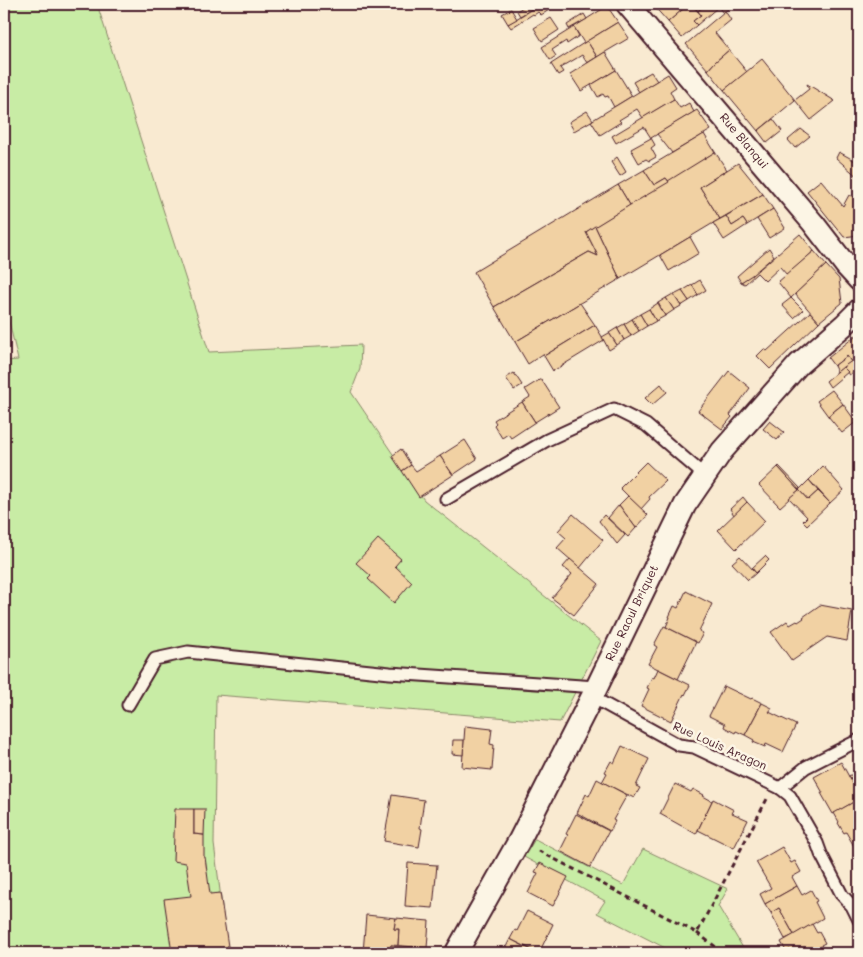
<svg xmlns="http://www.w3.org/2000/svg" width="863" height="957" font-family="Mali,sans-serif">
<rect width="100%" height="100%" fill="#f9ead1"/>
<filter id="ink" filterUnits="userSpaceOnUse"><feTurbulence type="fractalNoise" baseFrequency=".02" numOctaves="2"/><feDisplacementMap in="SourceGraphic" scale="10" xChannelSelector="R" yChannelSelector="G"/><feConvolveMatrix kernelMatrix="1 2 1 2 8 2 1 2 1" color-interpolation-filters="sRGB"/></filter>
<g filter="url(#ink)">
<g fill="#c8eca5" stroke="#898668">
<path d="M4,4H97L209,352L361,345L360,369L351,392L424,500L601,641L560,722L216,695L214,844L228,953H4V361L18,360L4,300Z"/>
<path d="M535,839L623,885L643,849L728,889L718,906L746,953H675L597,913L605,901L524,857Z"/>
</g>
<g fill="#f1d1a3" stroke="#4a1f2b">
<path d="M527,4H540L520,16L517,11Z"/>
<path d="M540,4H559L541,15L538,12L534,15L533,14L511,28L508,24Z"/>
<path d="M652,4H689L668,22Z"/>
<path d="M689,4H691L701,15L693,21L697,25L682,38L668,22Z"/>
<path d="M691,4H706L698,11Z"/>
<path d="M706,4H716L718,7L697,25L693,21L701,15L698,11Z"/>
<path d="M716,4H734L723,13Z"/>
<path d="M607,6L618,22L584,43L574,27Z"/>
<path d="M511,9L517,19L508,24L502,14Z"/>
<path d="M725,11L731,20L715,33L729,50L715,62L708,70L686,44Z"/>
<path d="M584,14L587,19L569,29L567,25Z"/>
<path d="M551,18L559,30L542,41L534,28Z"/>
<path d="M618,22L629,38L597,57L587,41Z"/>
<path d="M574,27L579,36L567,44L566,41L552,50L556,56L550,60L542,47Z"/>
<path d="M587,41L597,57L587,63L582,55L560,68L563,72L558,75L551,64Z"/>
<path d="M729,50L747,72L724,90L708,70L715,62Z"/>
<path d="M605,52L616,70L581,91L570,74Z"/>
<path d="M762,59L795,100L758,131L724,90Z"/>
<path d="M616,70L632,96L614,107L608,96L605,97L603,94L598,97L591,85Z"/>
<path d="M651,72L657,81L639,92L633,82Z"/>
<path d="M668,74L676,87L670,91L674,99L643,118L637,109L619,120L621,122L600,135L591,121Z"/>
<path d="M807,84L835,101L811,120L795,100L809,89Z"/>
<path d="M674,99L680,108L689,103L694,112L651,138L644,127L616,143L612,136Z"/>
<path d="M697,110L711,130L672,153L657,134Z"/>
<path d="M587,111L593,120L574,131L569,122Z"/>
<path d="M773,119L782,131L767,143L758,131Z"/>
<path d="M801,129L810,136L795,148L788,140Z"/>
<path d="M704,134L715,152L669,182L666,178L654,185L644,170Z"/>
<path d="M651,138L655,145L651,148L656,157L649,161L646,159L639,163L631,149Z"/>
<path d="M715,152L727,170L700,187L720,219L620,279L595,226Z"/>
<path d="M839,152L859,163V178L836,158Z"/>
<path d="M617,157L626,172L620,176L611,162Z"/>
<path d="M738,163L763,194L720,219L700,187Z"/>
<path d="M644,170L654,185L666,178L669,182L630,205L618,185Z"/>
<path d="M821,180L843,206L849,195L857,198L858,196H859V235L844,237L807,191Z"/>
<path d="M618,185L630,205L586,232L598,256L589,252L494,307L474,272Z"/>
<path d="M763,194L773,209L747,225L743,219L732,226L726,216Z"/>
<path d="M773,209L785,228L769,238L757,219Z"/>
<path d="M726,216L732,226L743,219L747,225L724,240L713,223Z"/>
<path d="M595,226L620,279L515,342L494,307L589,252L598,256L586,232Z"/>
<path d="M800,234L814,251L787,275L780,267L765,281L757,273L745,284L741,282L762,267Z"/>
<path d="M690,237L699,253L669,271L660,255Z"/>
<path d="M769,248L774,256L752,275L741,282L737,276Z"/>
<path d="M814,251L826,265L791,298L778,282Z"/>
<path d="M826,265L839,279L842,303L819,322L795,294Z"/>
<path d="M700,280L706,290L698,295L692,285Z"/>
<path d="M692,285L698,295L689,301L682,291Z"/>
<path d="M682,291L689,301L681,306L674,295Z"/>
<path d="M673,294L681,306L674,310L666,298Z"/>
<path d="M666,298L674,310L665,316L658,303Z"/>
<path d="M791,298L803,310L794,318L782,305Z"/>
<path d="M580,303L595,325L544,356L543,354L528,364L515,342Z"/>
<path d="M658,303L665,316L656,321L649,309Z"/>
<path d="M649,309L656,321L647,326L640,314Z"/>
<path d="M810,312L819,322L770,369L757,356L764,349L767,351Z"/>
<path d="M640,314L647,326L639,331L632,319Z"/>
<path d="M632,319L639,331L631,336L624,324Z"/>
<path d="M624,324L631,336L624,340L617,328Z"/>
<path d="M595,325L604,340L553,371L544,356Z"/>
<path d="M617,328L624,340L617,345L609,333Z"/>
<path d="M609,333L617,345L609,350L602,337Z"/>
<path d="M859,333V356L851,362L847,356L834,366L828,358Z"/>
<path d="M847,356L851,362L837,372L834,366Z"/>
<path d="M859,356V368L849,375L843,367Z"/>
<path d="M843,367L848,372L830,387L826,381Z"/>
<path d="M729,371L750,388L730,415L732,417L722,429L698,411Z"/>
<path d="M514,373L522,385L514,390L506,378Z"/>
<path d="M541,379L559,407L535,422L522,402L530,397L525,389Z"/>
<path d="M661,384L667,392L652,405L645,398Z"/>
<path d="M832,390L843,404L828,416L817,401Z"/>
<path d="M522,402L535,422L511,438L508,434L502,438L494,425L496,423L494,420Z"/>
<path d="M843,404L856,422L842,433L828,416Z"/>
<path d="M770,421L784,432L777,440L763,429Z"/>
<path d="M465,440L477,459L453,475L440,456Z"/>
<path d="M401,449L411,465L402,471L392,456Z"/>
<path d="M440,456L453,475L419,497L402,471L411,465L416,471Z"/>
<path d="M646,462L666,481L649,497L650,499L641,509L620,488Z"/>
<path d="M779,466L800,488L799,490L778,467Z"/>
<path d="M823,466L844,490L830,503L809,480Z"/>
<path d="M778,467L799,490L780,507L759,485Z"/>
<path d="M809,480L818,491L808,500L799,490Z"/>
<path d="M799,490L808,500L818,491L830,503L807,525L803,521L807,517L789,498Z"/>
<path d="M628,496L648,515L636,528L619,505Z"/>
<path d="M743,497L747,502L734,515L730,509Z"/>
<path d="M747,502L765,521L736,549L718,530Z"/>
<path d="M619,505L636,528L628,537L608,518Z"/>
<path d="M573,514L603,540L580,568L557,548L566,538L558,531Z"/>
<path d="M604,515L625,535L617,544L599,521Z"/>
<path d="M378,539L401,559L395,566L412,582L394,603L368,579L371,576L356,563Z"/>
<path d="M740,556L756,573L748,580L732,563Z"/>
<path d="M765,556L769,560L756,573L752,568Z"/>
<path d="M570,559L599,584L574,615L552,598L572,574L563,567Z"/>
<path d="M686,591L712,604L699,631L703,633L698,643L666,627L670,617H669L674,606L678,608Z"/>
<path d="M820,605L852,611L847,641L827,637L792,661L771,632L787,621L790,625L797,621L798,622L804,618L803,617Z"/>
<path d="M664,626L696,642L678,679L648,664L657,647L654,645Z"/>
<path d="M658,669L690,685L685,695L684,694L671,721L641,706L649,689L647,688L652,677L654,678Z"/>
<path d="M724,686L751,699L752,698L762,703L745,735L736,731L735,733L724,727L725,724L709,716Z"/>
<path d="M762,703L772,708L769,712L796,725L783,752L766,744L765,747L753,742L754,740L745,735Z"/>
<path d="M465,726L492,729L490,744L494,745L492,770L462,767Z"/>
<path d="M453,740H464L463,755L452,754Z"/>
<path d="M622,746L649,759L636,786L640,788L634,798L602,782L607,773L605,772L611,761L614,763Z"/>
<path d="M841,762L859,795V799L833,814L821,793H823L814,777Z"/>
<path d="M858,771L859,774V789L857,790L849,776Z"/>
<path d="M597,779L627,795L613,820L615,821L610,831L577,813L586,794L589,796Z"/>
<path d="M675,784L691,792L693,789L704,795L703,796L712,801L696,834L660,814Z"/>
<path d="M392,795L424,800L420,828L422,829L419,847L384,841Z"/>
<path d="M713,799L734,810L732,813L748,820L734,848L698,830Z"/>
<path d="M859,799V846L855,848L846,832L844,833L838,823L839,822L834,813Z"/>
<path d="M175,809H194V834L204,835V857H205L210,894L220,893L229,953H172L164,899L191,896L186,863L173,861Z"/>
<path d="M194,809H205L204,835L194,834Z"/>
<path d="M576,814L609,831L590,867L560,851L568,835L566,834Z"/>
<path d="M782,847L791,863L795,861L801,872L792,877L797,886L765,904L760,894L771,888L756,862Z"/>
<path d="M408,863L437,865L433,908L405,906Z"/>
<path d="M540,863L568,877L553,906L528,893L538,873L535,872Z"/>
<path d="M797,886L802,895L811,890L817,901L815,902L823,918L794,935L779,908L771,913L765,904Z"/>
<path d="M779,908L794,935L785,939L771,913Z"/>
<path d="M527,911L553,924L539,953L510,939L515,930L517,931Z"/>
<path d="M366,915L396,918L394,929H399L398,946L391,945L390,953H363Z"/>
<path d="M396,918L429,921L427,948L398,946L399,929H394Z"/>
<path d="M812,924L817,933L819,932L825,943L821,945L826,953H792L790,949L786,951L781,942Z"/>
<path d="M510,939L537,953H506L507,951L505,949Z"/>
<path d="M391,945L427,948L426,953H390Z"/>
</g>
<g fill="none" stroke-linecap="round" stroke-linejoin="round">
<defs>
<g id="service">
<path d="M446,499L547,440L614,409L646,425L705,476"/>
<path d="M592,697L679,745L694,747L780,788L790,796L817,843L821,854L842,895L852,906L859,920"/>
<path d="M128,705L155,659L188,652L390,673L596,687"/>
<path d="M780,788L806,767L859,740"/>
</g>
<g id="minor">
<path d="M627,4L813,223L847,267L859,280"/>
<path d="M456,953L519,841L592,697L685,505L722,451L799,364L844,325L859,310"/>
</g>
</defs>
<use href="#service" stroke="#4a1f2b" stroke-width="15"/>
<use href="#minor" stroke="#4a1f2b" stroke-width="25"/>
<g stroke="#4a1f2b" stroke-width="3" stroke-dasharray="5 4" stroke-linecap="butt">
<path d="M539,851L697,933L767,799"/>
<path d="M697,933L724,953"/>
</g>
<use href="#service" stroke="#fcf5e5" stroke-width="11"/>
<use href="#minor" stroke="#fcf5e5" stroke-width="21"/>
</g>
</g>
<g text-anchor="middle" stroke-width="5" stroke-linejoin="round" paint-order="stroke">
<g font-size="12" fill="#4a1f2b" stroke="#fcf5e5">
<text transform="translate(744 141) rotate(50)" y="4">Rue Blanqui</text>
<text transform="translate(632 613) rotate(-64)" y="4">Rue Raoul Briquet</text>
<text transform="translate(720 746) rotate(24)" y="4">Rue Louis Aragon</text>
</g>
</g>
<rect width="863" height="957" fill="none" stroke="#fcf5e5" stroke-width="20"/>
<rect x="10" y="10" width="843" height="937" fill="none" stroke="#4a1f2b" stroke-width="2" filter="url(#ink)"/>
</svg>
